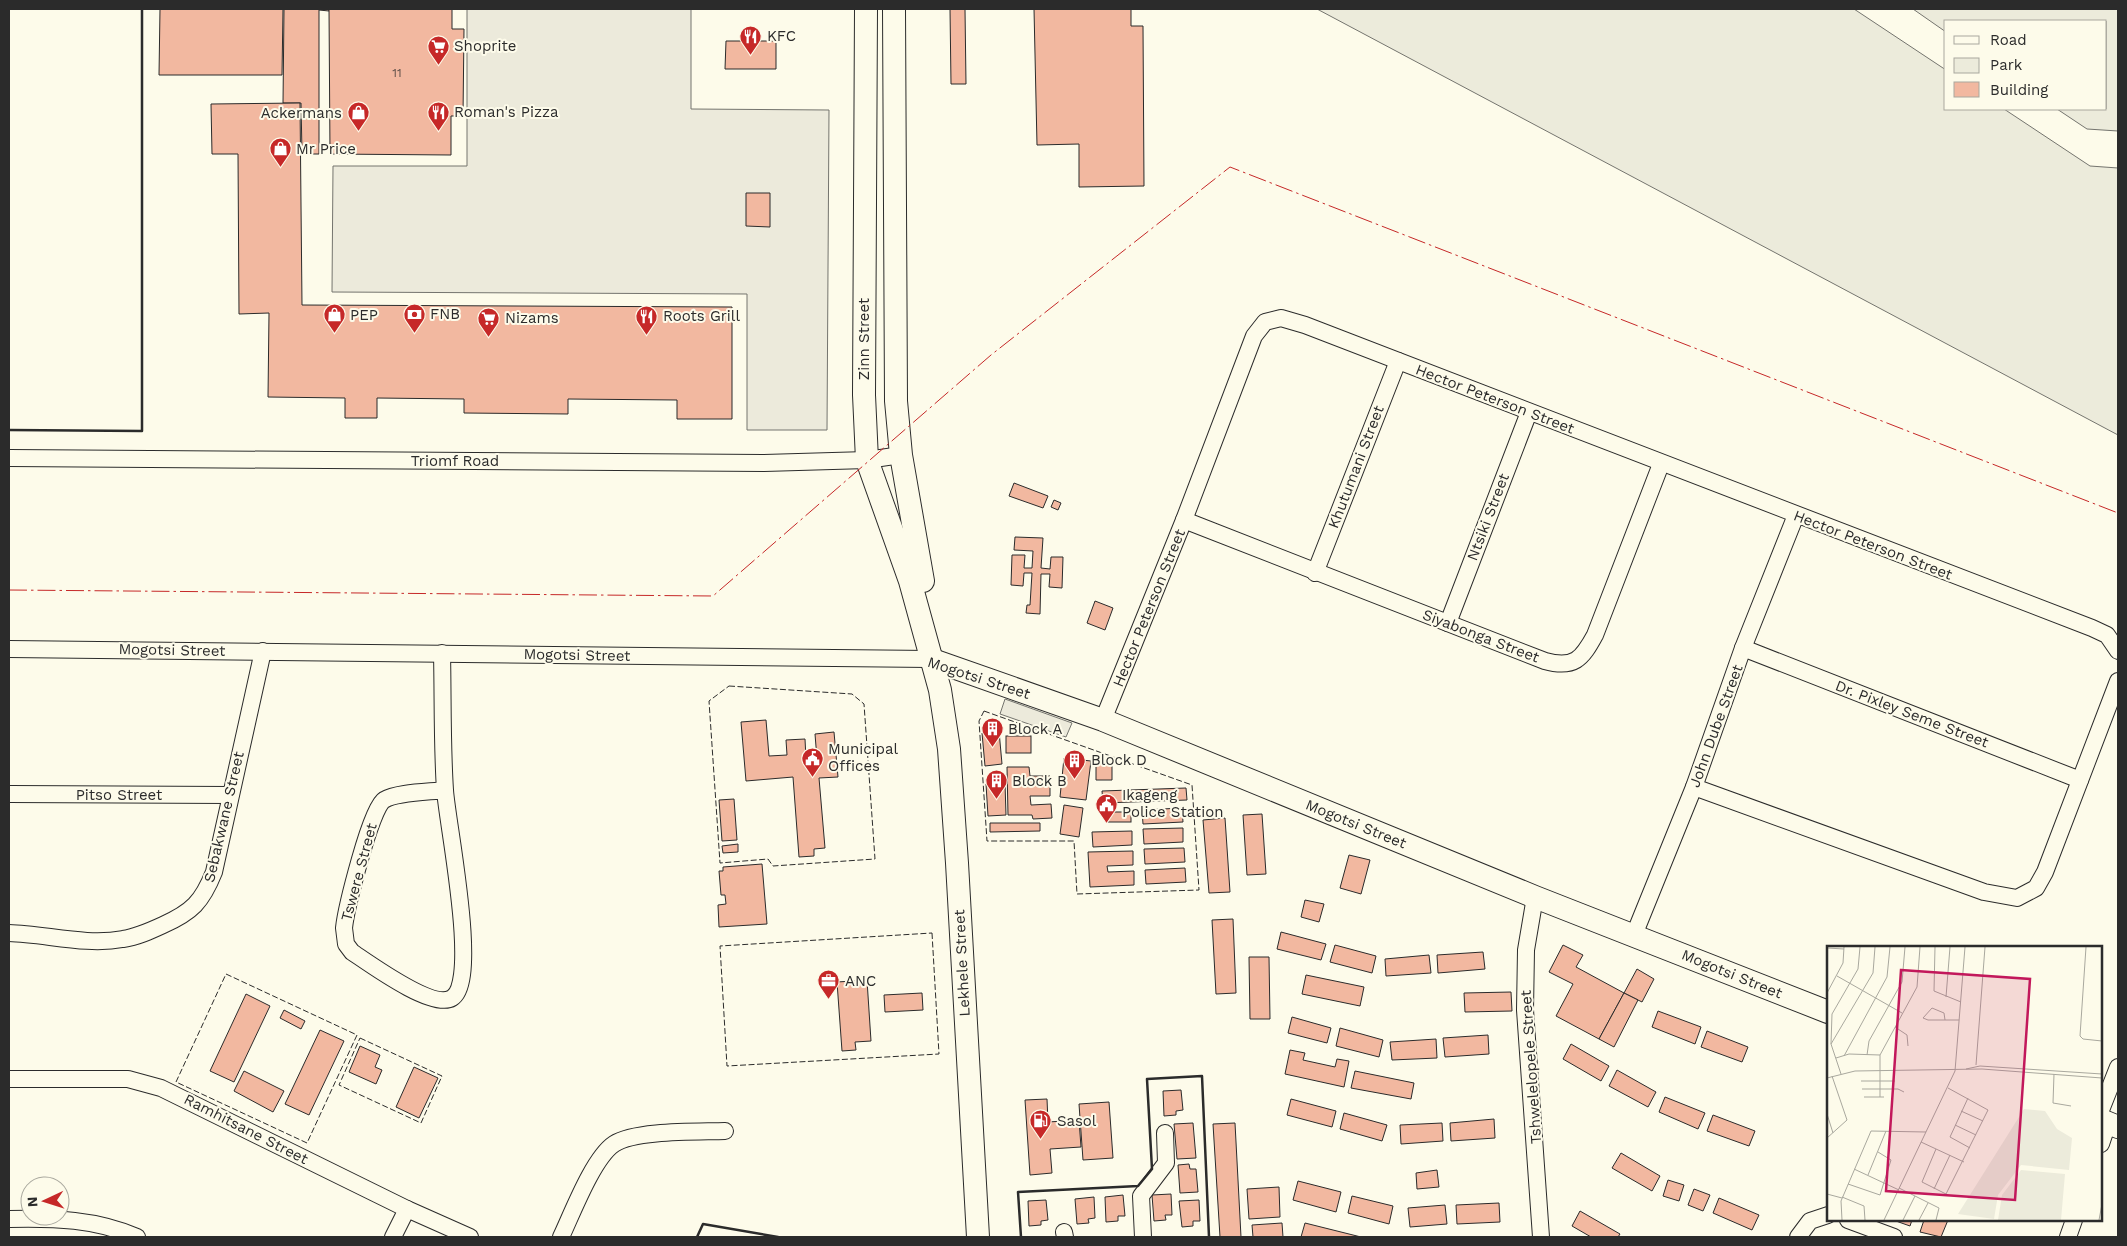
<svg xmlns="http://www.w3.org/2000/svg" width="2127" height="1246" font-family="'Work Sans',sans-serif">
<rect width="100%" height="100%" fill="#fdfbea"/>
<g fill="#ecebdb" stroke="#74746e">
<path d="M1317,9H1854L1946,70V109H2004L2090,166L2118,168V435Z"/>
<path d="M1913,9H2118V131L2087,129L2057,109H2106V21H1946V32Z"/>
</g>
<g fill="#eceadb" stroke="#74746e">
<path d="M467,9H691V109L829,110L827,430H747V294L332,292L333,166H467Z"/>
<path d="M1005,699L1072,723L1066,737L1000,714Z"/>
</g>
<g fill="#f2b8a0" stroke="#2b2b2b">
<path d="M160,9H283L282,75H159Z"/>
<path d="M284,9H329V11L319,10V154H302L301,103H283Z"/>
<path d="M329,9H452V29H464L463,116H451V155L330,154Z"/>
<path d="M950,9H965L966,84H951Z"/>
<path d="M1034,9H1131V26H1143L1144,186L1079,187V144L1037,145Z"/>
<path d="M726,41H776V69H725Z"/>
<path d="M300,103L302,305L732,307V419H677V400L568,399V414L464,413V399L377,398V418H345V398L268,397L269,313L239,314L238,154H212L211,104Z"/>
<path d="M746,193H770V227L746,226Z"/>
<path d="M1014,483L1048,496L1043,508L1009,496Z"/>
<path d="M1054,500L1061,503L1058,510L1051,507Z"/>
<path d="M1015,537L1043,538L1041,568L1050,569L1051,557H1063L1062,588L1049,587L1050,574H1041L1040,614L1026,613L1027,605H1030L1032,573H1024L1023,586L1011,585L1012,555H1025L1024,568H1032L1033,551L1014,550Z"/>
<path d="M1095,601L1113,608L1105,630L1087,623Z"/>
<path d="M766,720L769,756L787,755L786,740L805,739L806,759H817L815,734L834,732L838,777L819,778L825,848L814,849V856L799,857L793,777L746,781L741,722Z"/>
<path d="M999,731L1002,764L985,766L982,733Z"/>
<rect x="1006" y="736" width="25" height="17"/>
<path d="M1064,758L1091,761L1086,800L1060,797Z"/>
<path d="M1096,764L1112,765V780H1096Z"/>
<path d="M1007,767H1029L1030,776H1050V796H1030L1031,805L1051,804L1052,818L1033,819L1032,815H1008Z"/>
<path d="M1005,783L1006,815L988,816L986,784Z"/>
<path d="M1186,788L1187,800L1103,803L1102,791Z"/>
<path d="M734,799L737,840L722,841L719,800Z"/>
<path d="M1064,805L1083,808L1079,837L1060,834Z"/>
<path d="M1182,808L1183,822L1143,824L1142,810Z"/>
<rect x="1108" y="812" width="23" height="10"/>
<path d="M1262,814L1266,874L1247,875L1243,815Z"/>
<path d="M1225,818L1230,892L1209,893L1203,820Z"/>
<path d="M990,823H1040V831L990,832Z"/>
<path d="M1183,828V842L1144,844L1143,829Z"/>
<path d="M1132,831V845L1093,847L1092,832Z"/>
<path d="M738,844V852L723,853L722,846Z"/>
<path d="M1184,848L1185,862L1145,864L1144,849Z"/>
<path d="M1133,851V865L1107,866L1108,872L1134,871V885L1090,887L1088,852Z"/>
<path d="M1349,855L1370,860L1361,894L1340,888Z"/>
<path d="M762,864L767,924L719,927L718,905L726,904L725,895H721L719,871H723V867Z"/>
<path d="M1185,868L1186,882L1146,884L1145,870Z"/>
<path d="M1305,900L1324,904L1319,922L1301,917Z"/>
<path d="M1233,919L1236,993L1216,994L1212,920Z"/>
<path d="M1281,932L1326,944L1321,960L1277,949Z"/>
<path d="M1335,945L1376,956L1372,973L1330,962Z"/>
<path d="M1563,945L1583,955L1576,967L1624,993L1599,1039L1556,1016L1573,984L1549,972Z"/>
<path d="M1483,952L1485,969L1438,973L1437,955Z"/>
<path d="M1429,955L1431,973L1386,976L1385,959Z"/>
<path d="M1249,957H1269L1270,1019H1250Z"/>
<path d="M1637,969L1654,979L1642,1002L1624,993Z"/>
<path d="M1306,975L1364,987L1360,1006L1302,994Z"/>
<path d="M867,980L871,1041L855,1042L856,1050L842,1051L837,982Z"/>
<path d="M1511,992L1512,1011L1465,1012L1464,993Z"/>
<path d="M922,993L923,1010L885,1012L884,995Z"/>
<path d="M1624,993L1638,1000L1614,1047L1599,1039Z"/>
<path d="M246,994L270,1006L234,1082L210,1071Z"/>
<path d="M284,1010L305,1021L301,1029L280,1018Z"/>
<path d="M1658,1011L1701,1027L1695,1044L1652,1027Z"/>
<path d="M1292,1017L1331,1028L1327,1043L1288,1033Z"/>
<path d="M1340,1028L1383,1040L1379,1057L1336,1046Z"/>
<path d="M320,1030L344,1041L309,1115L285,1104Z"/>
<path d="M1707,1031L1748,1047L1742,1062L1701,1047Z"/>
<path d="M1488,1035L1489,1054L1445,1057L1443,1038Z"/>
<path d="M1436,1039L1437,1058L1392,1060L1390,1042Z"/>
<path d="M1571,1044L1609,1066L1601,1081L1563,1059Z"/>
<path d="M360,1046L380,1055L375,1067L382,1070L376,1084L349,1072Z"/>
<path d="M1290,1050L1305,1053L1303,1060L1335,1067L1337,1059L1349,1061L1344,1087L1285,1074Z"/>
<path d="M414,1067L438,1078L419,1118L396,1107Z"/>
<path d="M1617,1070L1656,1092L1648,1107L1609,1086Z"/>
<path d="M244,1071L284,1091L273,1112L234,1091Z"/>
<path d="M1355,1071L1414,1083L1411,1099L1351,1088Z"/>
<path d="M1181,1090L1183,1110L1176,1111V1115L1164,1116L1163,1091Z"/>
<path d="M1665,1097L1705,1113L1698,1129L1659,1112Z"/>
<path d="M1047,1099L1048,1122L1079,1120L1081,1147L1050,1149L1052,1173L1030,1175L1025,1100Z"/>
<path d="M1291,1099L1336,1111L1332,1127L1287,1115Z"/>
<path d="M1109,1102L1113,1158L1083,1160L1079,1104Z"/>
<path d="M1344,1113L1387,1125L1382,1141L1340,1129Z"/>
<path d="M1713,1115L1755,1131L1749,1146L1707,1131Z"/>
<path d="M1494,1119L1495,1138L1451,1141L1450,1123Z"/>
<path d="M1193,1123L1196,1158L1177,1159L1174,1124Z"/>
<path d="M1235,1123L1241,1237H1220L1213,1124Z"/>
<path d="M1442,1123L1443,1141L1401,1144L1400,1125Z"/>
<path d="M1621,1153L1660,1176L1652,1191L1612,1168Z"/>
<path d="M1189,1164L1190,1169H1196L1198,1192L1180,1193L1178,1165Z"/>
<path d="M1437,1170L1439,1187L1417,1189L1416,1173Z"/>
<path d="M1668,1180L1684,1185L1679,1201L1663,1196Z"/>
<path d="M1298,1181L1341,1192L1336,1212L1293,1200Z"/>
<path d="M1279,1187L1280,1217L1249,1219L1247,1189Z"/>
<path d="M1694,1189L1710,1195L1703,1211L1688,1205Z"/>
<path d="M1171,1194L1172,1215H1165L1166,1220L1154,1221L1152,1195Z"/>
<path d="M1123,1195L1125,1216H1118V1221L1106,1222L1105,1197Z"/>
<path d="M1352,1196L1393,1206L1389,1224L1348,1213Z"/>
<path d="M1094,1197L1095,1218L1088,1219L1089,1223L1077,1224L1075,1199Z"/>
<path d="M1719,1198L1759,1215L1752,1230L1713,1213Z"/>
<path d="M1046,1200L1048,1220L1041,1221V1225L1029,1226L1028,1201Z"/>
<path d="M1199,1200L1200,1221H1193V1226L1182,1227L1179,1201Z"/>
<path d="M1499,1203L1500,1222L1457,1224L1456,1205Z"/>
<path d="M1445,1205L1447,1224L1410,1227L1408,1208Z"/>
<path d="M1580,1211L1620,1234L1618,1237H1591L1572,1226Z"/>
<path d="M1893,1220H1912L1910,1226Z"/>
<path d="M1924,1220H1948L1941,1237L1920,1232Z"/>
<path d="M1282,1223L1283,1237H1253L1252,1225Z"/>
<path d="M1305,1223L1361,1237H1301Z"/>
</g>
<g fill="none" stroke-linecap="round" stroke-linejoin="round">
<defs>
<g id="street">
<path d="M9,458L764,463L867,460L901,455"/>
<path d="M1184,520L1545,661C1574,669 1582,659 1595,635L1661,464"/>
<path d="M1315,573L1398,361"/>
<path d="M1448,623L1529,412"/>
<path d="M1743,648L2080,780"/>
<path d="M9,649L930,659"/>
<path d="M442,653C443,699 442,745 445,790C447,823 480,981 452,998C433,1010 370,964 352,952L346,944L344,928C346,909 371,807 384,800C397,792 429,792 445,790"/>
<path d="M1103,720L1184,520L1254,336L1265,322L1281,318L1305,325L2092,628L2107,635L2118,651"/>
<path d="M1694,787L1984,892L2017,898L2036,888L2045,872L2118,681"/>
<path d="M9,794L230,795"/>
<path d="M1535,897L1526,950L1525,1010L1541,1237"/>
<path d="M9,933C46,934 86,946 123,939C137,937 150,931 163,925C192,912 202,902 214,872L263,651"/>
<path d="M1634,935L1694,787L1743,648L1796,515"/>
<path d="M9,1079H128L161,1088L407,1209L470,1237"/>
<path d="M2101,1110L2118,1067"/>
<path d="M2101,1144L2108,1123"/>
<path d="M9,1219C54,1218 96,1219 137,1237"/>
<path d="M1848,1220L1894,1237"/>
<path d="M1064,1232L1065,1237"/>
<path d="M393,1237L407,1209"/>
<path d="M561,1237C572,1214 593,1158 614,1144C635,1130 699,1132 725,1131"/>
<path d="M1143,1237L1141,1196L1166,1163L1165,1133"/>
<path d="M1798,1237L1810,1221L1828,1215"/>
<path d="M2068,1237L2074,1220"/>
</g>
<g id="secondary">
<path d="M866,9L864,395L867,460L910,581L940,690L949,749L957,863L978,1237"/>
<path d="M894,9L896,401L901,455L923,581"/>
<path d="M930,659L1103,720L1535,897L1828,1012"/>
<path d="M2101,1120L2118,1127"/>
</g>
</defs>
<use href="#street" stroke="#2b2b2b" stroke-width="18"/>
<use href="#secondary" stroke="#2b2b2b" stroke-width="24"/>
<use href="#street" stroke="#fdfbea" stroke-width="16"/>
<use href="#secondary" stroke="#fdfbea" stroke-width="22"/>
<g stroke="#2b2b2b" stroke-width="1" stroke-dasharray="6 2.5" stroke-linecap="butt">
<path d="M729,686L852,694L864,704L875,859L773,866L768,859L720,863L709,701Z"/>
<path d="M984,711L1192,785L1199,890L1077,894L1074,841H987L979,721Z"/>
<path d="M932,933L939,1054L727,1066L720,946Z"/>
<path d="M226,974L357,1035L307,1143L176,1082Z"/>
<path d="M360,1038L442,1076L421,1123L339,1085Z"/>
</g>
<g stroke="#2b2b2b" stroke-width="2.5">
<path d="M9,430L142,431V9"/>
<path d="M697,1237L703,1224L778,1237"/>
<path d="M1021,1237L1018,1192L1138,1186L1152,1169L1147,1079L1202,1076L1209,1237"/>
</g>
<path stroke="#c62828" stroke-width="1" stroke-dasharray="18 4 2.5 4" stroke-linecap="butt" d="M9,590L713,596L991,355L1230,167L2118,513"/>
</g>
<defs>
<symbol id="restaurant-pin" viewBox="-11 -11 22 30"><path d="M0 17L-7.5 6A9.5 9.5 0 1 1 7.5 6Z" fill="#c62828" stroke="#fdfbea"/><path d="M-5-6h1v4h1v-4h1v4h1v-4h1v5L-1.5 .5V6h-2V.5L-5-1ZM5-6V6H3V1.5H1.5Q1.5-4 5-6Z" fill="#fff"/></symbol>
<symbol id="supermarket-pin" viewBox="-11 -11 22 30"><path d="M0 17L-7.5 6A9.5 9.5 0 1 1 7.5 6Z" fill="#c62828" stroke="#fdfbea"/><path d="M-6-5.5h2.5l.6 2H6L4.5 2H-2.5L-4.4-4H-6ZM-1.5 3.2a1.3 1.3 0 1 0 .1 0ZM3 3.2a1.3 1.3 0 1 0 .1 0Z" fill="#fff"/></symbol>
<symbol id="shop-pin" viewBox="-11 -11 22 30"><path d="M0 17L-7.5 6A9.5 9.5 0 1 1 7.5 6Z" fill="#c62828" stroke="#fdfbea"/><path d="M-5-2.5h2.3a2.7 3.5 0 0 1 5.4 0H5L5.5 6h-11ZM-1.5-2.5h3a1.5 2.3 0 0 0-3 0Z" fill="#fff"/></symbol>
<symbol id="bank-pin" viewBox="-11 -11 22 30"><path d="M0 17L-7.5 6A9.5 9.5 0 1 1 7.5 6Z" fill="#c62828" stroke="#fdfbea"/><path d="M-6-4H6V4H-6ZM0-2.3a2.3 2.3 0 1 0 0 4.6a2.3 2.3 0 1 0 0-4.6Z" fill="#fff"/></symbol>
<symbol id="building-pin" viewBox="-11 -11 22 30"><path d="M0 17L-7.5 6A9.5 9.5 0 1 1 7.5 6Z" fill="#c62828" stroke="#fdfbea"/><path d="M-4-6H4V6H1V3H-1V6H-4ZM-2.5-4.3h1.7v1.8h-1.7ZM.8-4.3h1.7v1.8H.8ZM-2.5-1h1.7V.8h-1.7ZM.8-1h1.7V.8H.8Z" fill="#fff"/></symbol>
<symbol id="civic-pin" viewBox="-11 -11 22 30"><path d="M0 17L-7.5 6A9.5 9.5 0 1 1 7.5 6Z" fill="#c62828" stroke="#fdfbea"/><path d="M-.6-6.5H3V-4.5H.6V-3L4-1V1h2V6H-6V1h2V-1L-.6-3ZM-1.2 2.5V6h2.4V2.5Z" fill="#fff"/></symbol>
<symbol id="office-pin" viewBox="-11 -11 22 30"><path d="M0 17L-7.5 6A9.5 9.5 0 1 1 7.5 6Z" fill="#c62828" stroke="#fdfbea"/><path d="M-6-3h4V-5.5h4V-3h4V5H-6ZM-1-4.5V-3h2v-1.5ZM-6 0V1H6V0Z" fill="#fff"/></symbol>
<symbol id="fuel-pin" viewBox="-11 -11 22 30"><path d="M0 17L-7.5 6A9.5 9.5 0 1 1 7.5 6Z" fill="#c62828" stroke="#fdfbea"/><path d="M-5.5-6h7V0h2V4h1.3V-2.5L3-4.5l.8-.8L6-3V5H2.5V1h-1V6h-7ZM-4.2-4.7v3.2H.2V-4.7Z" fill="#fff"/></symbol>
</defs>
<g fill-rule="evenodd">
<use href="#restaurant-pin" x="738" y="24" width="25" height="34"/>
<use href="#supermarket-pin" x="426" y="34" width="25" height="34"/>
<use href="#restaurant-pin" x="426" y="100" width="25" height="34"/>
<use href="#shop-pin" x="346" y="100" width="25" height="34"/>
<use href="#shop-pin" x="268" y="136" width="25" height="34"/>
<use href="#bank-pin" x="402" y="302" width="25" height="34"/>
<use href="#shop-pin" x="322" y="302" width="25" height="34"/>
<use href="#restaurant-pin" x="634" y="304" width="25" height="34"/>
<use href="#supermarket-pin" x="476" y="306" width="25" height="34"/>
<use href="#building-pin" x="980" y="716" width="25" height="34"/>
<use href="#civic-pin" x="800" y="746" width="25" height="34"/>
<use href="#building-pin" x="1062" y="748" width="25" height="34"/>
<use href="#building-pin" x="984" y="768" width="25" height="34"/>
<use href="#civic-pin" x="1094" y="792" width="25" height="34"/>
<use href="#office-pin" x="816" y="968" width="25" height="34"/>
<use href="#fuel-pin" x="1028" y="1108" width="25" height="34"/>
</g>
<g text-anchor="middle" stroke-width="4" stroke-linejoin="round" paint-order="stroke">
<g font-size="12" fill="#5d4e48">
<text x="397" y="77">11</text>
</g>
<g font-size="15" fill="#2b2b2b" stroke="#fdfbea" text-anchor="start">
<text x="767" y="41">KFC</text>
<text x="454" y="51">Shoprite</text>
<text x="454" y="117">Roman's Pizza</text>
<text x="342" y="118" text-anchor="end">Ackermans</text>
<text x="296" y="154">Mr Price</text>
<text x="430" y="319">FNB</text>
<text x="350" y="320">PEP</text>
<text x="663" y="321">Roots Grill</text>
<text x="505" y="323">Nizams</text>
<text x="1008" y="734">Block A</text>
<text x="828" y="754">Municipal<tspan x="828" dy="17">Offices</tspan></text>
<text x="1091" y="765">Block D</text>
<text x="1012" y="786">Block B</text>
<text x="1122" y="800">Ikageng<tspan x="1122" dy="17">Police Station</tspan></text>
<text x="845" y="986">ANC</text>
<text x="1057" y="1126">Sasol</text>
</g>
<g font-size="15" fill="#2b2b2b" stroke="#fdfbea">
<text transform="translate(864 339) rotate(-90)" y="5">Zinn Street</text>
<text transform="translate(1495 399) rotate(21)" y="5">Hector Peterson Street</text>
<text x="455" y="466">Triomf Road</text>
<text transform="translate(1356 467) rotate(-69)" y="5">Khutumani Street</text>
<text transform="translate(1488 517) rotate(-69)" y="5">Ntsiki Street</text>
<text transform="translate(1873 545) rotate(21)" y="5">Hector Peterson Street</text>
<text transform="translate(1149 608) rotate(-68)" y="5">Hector Peterson Street</text>
<text transform="translate(1481 636) rotate(21)" y="5">Siyabonga Street</text>
<text transform="translate(172 650) rotate(1)" y="5">Mogotsi Street</text>
<text transform="translate(577 655) rotate(1)" y="5">Mogotsi Street</text>
<text transform="translate(979 678) rotate(18)" y="5">Mogotsi Street</text>
<text transform="translate(1912 714) rotate(21)" y="5">Dr. Pixley Seme Street</text>
<text transform="translate(1716 726) rotate(-70)" y="5">John Dube Street</text>
<text x="119" y="800">Pitso Street</text>
<text transform="translate(224 817) rotate(-77)" y="5">Sebakwane Street</text>
<text transform="translate(1356 824) rotate(22)" y="5">Mogotsi Street</text>
<text transform="translate(359 872) rotate(-75)" y="5">Tswere Street</text>
<text transform="translate(962 963) rotate(-93)" y="5">Lekhele Street</text>
<text transform="translate(1732 974) rotate(22)" y="5">Mogotsi Street</text>
<text transform="translate(1531 1067) rotate(-94)" y="5">Tshwelelopele Street</text>
<text transform="translate(246 1129) rotate(27)" y="5">Ramhitsane Street</text>
</g>
</g>
<g transform="translate(1827 946)">
<rect width="275" height="275" fill="#fdfbea"/>
<path d="M197,163L218,165L230,183L245,192L242,224L194,219L171,249L167,273L131,268ZM194,224L238,228L234,274H171L175,249Z" fill="#ecebdb"/>
<path fill="none" stroke="#a9a89e" stroke-width="1" d="M108,1L107,45L134,56M259,1L253,90L256,93L275,95M0,2L17,3M10,30L75,67M0,47L16,17L17,1M119,51L123,1M118,74L117,67L105,62L96,72L101,74H132M68,81L80,89L81,100M4,98L46,27L48,1M40,109L42,95L75,36L78,1M17,110L60,31L63,1M9,112L22,108L53,109M149,119L158,1M139,123L153,120L275,128M14,128L4,98L5,68L31,23L33,1M227,128L226,157L244,160M0,132L28,125L155,123L275,132M34,135H68M35,143H71L77,146M37,151H57M53,151V109L90,41L93,1M141,152L123,191L143,202M134,165L156,175M0,168L6,187M128,179L149,189M0,192L20,174L5,130M94,196L137,216M109,203L95,236L119,248L161,164L121,142M27,223L72,244M41,229L59,185M21,238L53,249L64,214L51,206M72,242L112,262L109,274M107,243L123,209M0,248L15,252M15,251L37,260L38,274M15,274L14,255L44,185L99,186M57,274L128,125L138,1M76,274L88,250M92,274L101,257M272,274L275,258"/>
<path fill="#c2185b" fill-opacity="0.15" stroke="#c2185b" stroke-width="2.5" d="M74,24L203,33L188,254L59,245Z"/>
<rect width="275" height="275" fill="none" stroke="#2b2b2b" stroke-width="2.5"/>
</g>
<rect width="2127" height="1246" fill="none" stroke="#2b2b2b" stroke-width="20"/>
<rect x="1944" y="20" width="162" height="90" fill="#fdfbea" stroke="#a9a89e"/>
<rect x="1954" y="36" width="25" height="8" fill="#fdfbea" stroke="#a9a89e"/>
<text x="1990" y="45" font-size="15" fill="#2b2b2b">Road</text>
<rect x="1954" y="58" width="25" height="15" fill="#ecebdb" stroke="#a9a89e"/>
<text x="1990" y="70" font-size="15" fill="#2b2b2b">Park</text>
<rect x="1954" y="82" width="25" height="15" fill="#f2b8a0" stroke="#a9a89e"/>
<text x="1990" y="95" font-size="15" fill="#2b2b2b">Building</text>
<g transform="translate(45 1201) rotate(266)"><circle r="24" fill="#fdfbea" stroke="#a9a89e"/>
<path d="M0-4L9 19L0 12L-9 19Z" fill="#c62828"/>
<text y="-8" font-size="14" font-weight="bold" text-anchor="middle" fill="#2b2b2b">N</text>
</g>
</svg>
